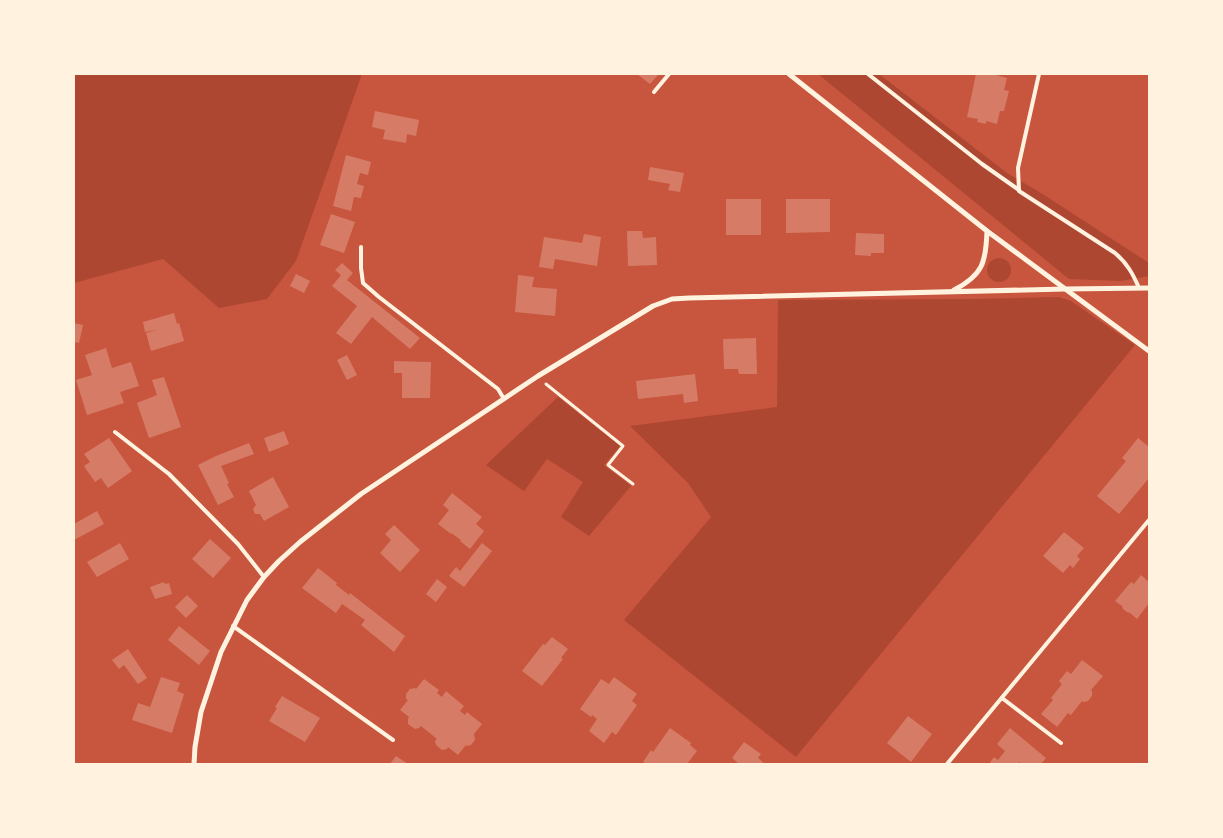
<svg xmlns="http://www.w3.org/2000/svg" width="1223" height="838" font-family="Rubik,sans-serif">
<rect width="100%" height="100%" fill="#c8553d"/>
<g fill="#ae4732">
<path d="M74,74H362L296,261L267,299L219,308L163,259L74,283Z"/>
<path d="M818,74H879L1007,173L1041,193L1149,263V276L1121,281L1069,279Z"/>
<circle cx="999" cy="270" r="12"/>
<path d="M1059,297L1071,301L1135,345L796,757L624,620L711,517L688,483L630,426L777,407L778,300L973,299Z"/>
<path d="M558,397L620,446L604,465L631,486L589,536L561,517L583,482L547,459L524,491L486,465Z"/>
</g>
<g fill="#d67c66">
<path d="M637,74H659L650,84Z"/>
<path d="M976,74H996V75L1007,78L1004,90L1009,91L1004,111H1000L997,124L986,121V124L977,122L978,119L967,117Z"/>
<path d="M375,111L419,120L416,136L407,134L406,143L383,139L385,130L372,127Z"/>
<path d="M346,155L371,162L368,175L360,173L357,184L364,186L361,198L354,197L351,211L333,206Z"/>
<path d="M650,167L684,173L680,192L668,190L670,184L648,180Z"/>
<rect x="726" y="199" width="35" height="36"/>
<path d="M786,199H830V232L786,233Z"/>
<path d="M331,214L355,222L344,253L320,245Z"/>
<path d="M627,231H642L643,238L656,237L657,265L628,266Z"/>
<path d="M856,233L884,234V253H871V256L855,255Z"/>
<path d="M584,234L601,237L597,266L555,259L553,269L539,267L544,237L582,243Z"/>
<path d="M342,263L353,273L347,280L420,338L410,349L372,317L351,344L336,333L357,306L332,286L341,275L335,270Z"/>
<path d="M296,274L310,281L304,293L290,286Z"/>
<path d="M518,275L534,277L532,287L557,289L555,316L515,312Z"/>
<path d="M174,313L177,324L179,323L184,341L151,351L146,333L156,330L145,332L143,322Z"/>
<path d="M74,323L83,325L79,343L74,342Z"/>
<path d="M756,338L757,374H739L738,369H724L723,339Z"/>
<path d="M106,348L112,368L131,362L139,386L120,392L124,403L87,415L76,380L92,375L85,355Z"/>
<path d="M347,355L357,375L347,380L337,360Z"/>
<path d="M394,361L431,362L430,398H402V373H394Z"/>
<path d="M695,374L698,401L684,403L683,394L638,399L636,381Z"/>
<path d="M164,377L181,427L149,438L137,403L157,395L152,380Z"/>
<path d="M284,431L289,444L269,452L264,438Z"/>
<path d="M109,438L132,471L108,488L101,478L95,482L84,466L90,462L84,454Z"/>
<path d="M1138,438L1149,447V475L1148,477L1149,478L1119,514L1097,496L1126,461L1122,458Z"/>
<path d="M249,443L254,454L221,466L229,483L227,484L234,497L218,505L198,465L216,456Z"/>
<path d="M273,477L289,507L264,521L260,514H255L253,509L256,505L249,491Z"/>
<path d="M452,493L482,517L476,524L484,531L470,549L460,541L461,540L451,533V534L438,524L449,510L443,505Z"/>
<path d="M97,511L104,524L74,540V524Z"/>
<path d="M394,525L420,550L400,572L380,553L391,540L385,534Z"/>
<path d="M1064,532L1084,548L1077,556L1080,559L1073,568L1070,565L1063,573L1043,556Z"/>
<path d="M210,539L231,558L213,578L192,559Z"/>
<path d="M120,543L129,559L97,577L87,562Z"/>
<path d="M482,543L492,551L464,587L449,576L456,567L460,571Z"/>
<path d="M318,568L337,583L336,585L349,595L350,593L405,636L394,652L361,625L365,620L342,604L336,613L302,588Z"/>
<path d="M1141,575L1149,582V603L1137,619L1130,613L1127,612L1123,609L1122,606L1115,601L1131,582L1134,584Z"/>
<path d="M437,579L447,587L436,602L426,594Z"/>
<path d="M164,582L165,584L169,583L172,594L155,599L150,587Z"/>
<path d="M187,595L198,606L186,618L175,607Z"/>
<path d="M179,626L210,651L199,665L168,640Z"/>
<path d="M552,637L568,649L561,658L563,659L542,686L522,671L543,644L545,645Z"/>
<path d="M128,649L147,678L138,684L124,665L119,669L112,660Z"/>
<path d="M1082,660L1103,676L1091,690L1092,691V696L1088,701L1084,702L1082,701L1071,715L1068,713L1057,727L1041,714L1053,700L1051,698L1062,684L1059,681L1067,671L1071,674Z"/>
<path d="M161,677L180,683L177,691L184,694L172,733L132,720L138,703L150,707Z"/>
<path d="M614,677L637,694L632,701L637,705L616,735L612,732L604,743L589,731L597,719L592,715L591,717L580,709L601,679L609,684Z"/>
<path d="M424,679L439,690L437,693L442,697L446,691L447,692L464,706L460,711L465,715L467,712L482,724L474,734L475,740L471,745L467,746L466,745L458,755L448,747L447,749L442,750L436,745L435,741L437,739L421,726L419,728L415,729L408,724V719L409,717L400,710L408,700L406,699V694L410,689L415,688L416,689Z"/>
<path d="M282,696L320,718L305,742L269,721L277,708L275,707Z"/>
<path d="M908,716L932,734L911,762L887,743Z"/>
<path d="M670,728L691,743L690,745L697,751L687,764H646L643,762L651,750L653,752Z"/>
<path d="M1010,728L1046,758L1041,764H1021L1019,762L1017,764H989L994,757L998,760L1005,751L997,744Z"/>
<path d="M744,742L761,754L758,758L765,764H737L738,763L732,758Z"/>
<path d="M396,756L408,764H390Z"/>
</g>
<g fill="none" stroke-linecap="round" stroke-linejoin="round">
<path stroke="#fff3e0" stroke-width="3" d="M546,384L623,446L608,465L633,484"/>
<g stroke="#fff3e0" stroke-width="4">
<path d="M868,74L982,164L1019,190"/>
<path d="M1039,74L1018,168L1019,191L1115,253C1127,263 1133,274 1139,288"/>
<path d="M654,92L669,74"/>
<path d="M361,247V268L363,283L379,297L498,389L504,399"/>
<path d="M115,432L169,474L238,544L264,577"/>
<path d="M233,626L393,740"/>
<path d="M1002,698L1061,743"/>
<path d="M947,764L1149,520"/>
</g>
<g stroke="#fff3e0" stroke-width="5">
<path d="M789,74L987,231L1149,351"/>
<path d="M954,290C983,275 986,262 987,231"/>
<path d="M194,764L195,747L201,712L221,652L247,600L264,577L279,561L300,542L361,494L538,376L653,306L672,299L689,298L1065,289L1149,288"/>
</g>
</g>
<rect width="1223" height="838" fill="none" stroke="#fff3e0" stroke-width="150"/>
</svg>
